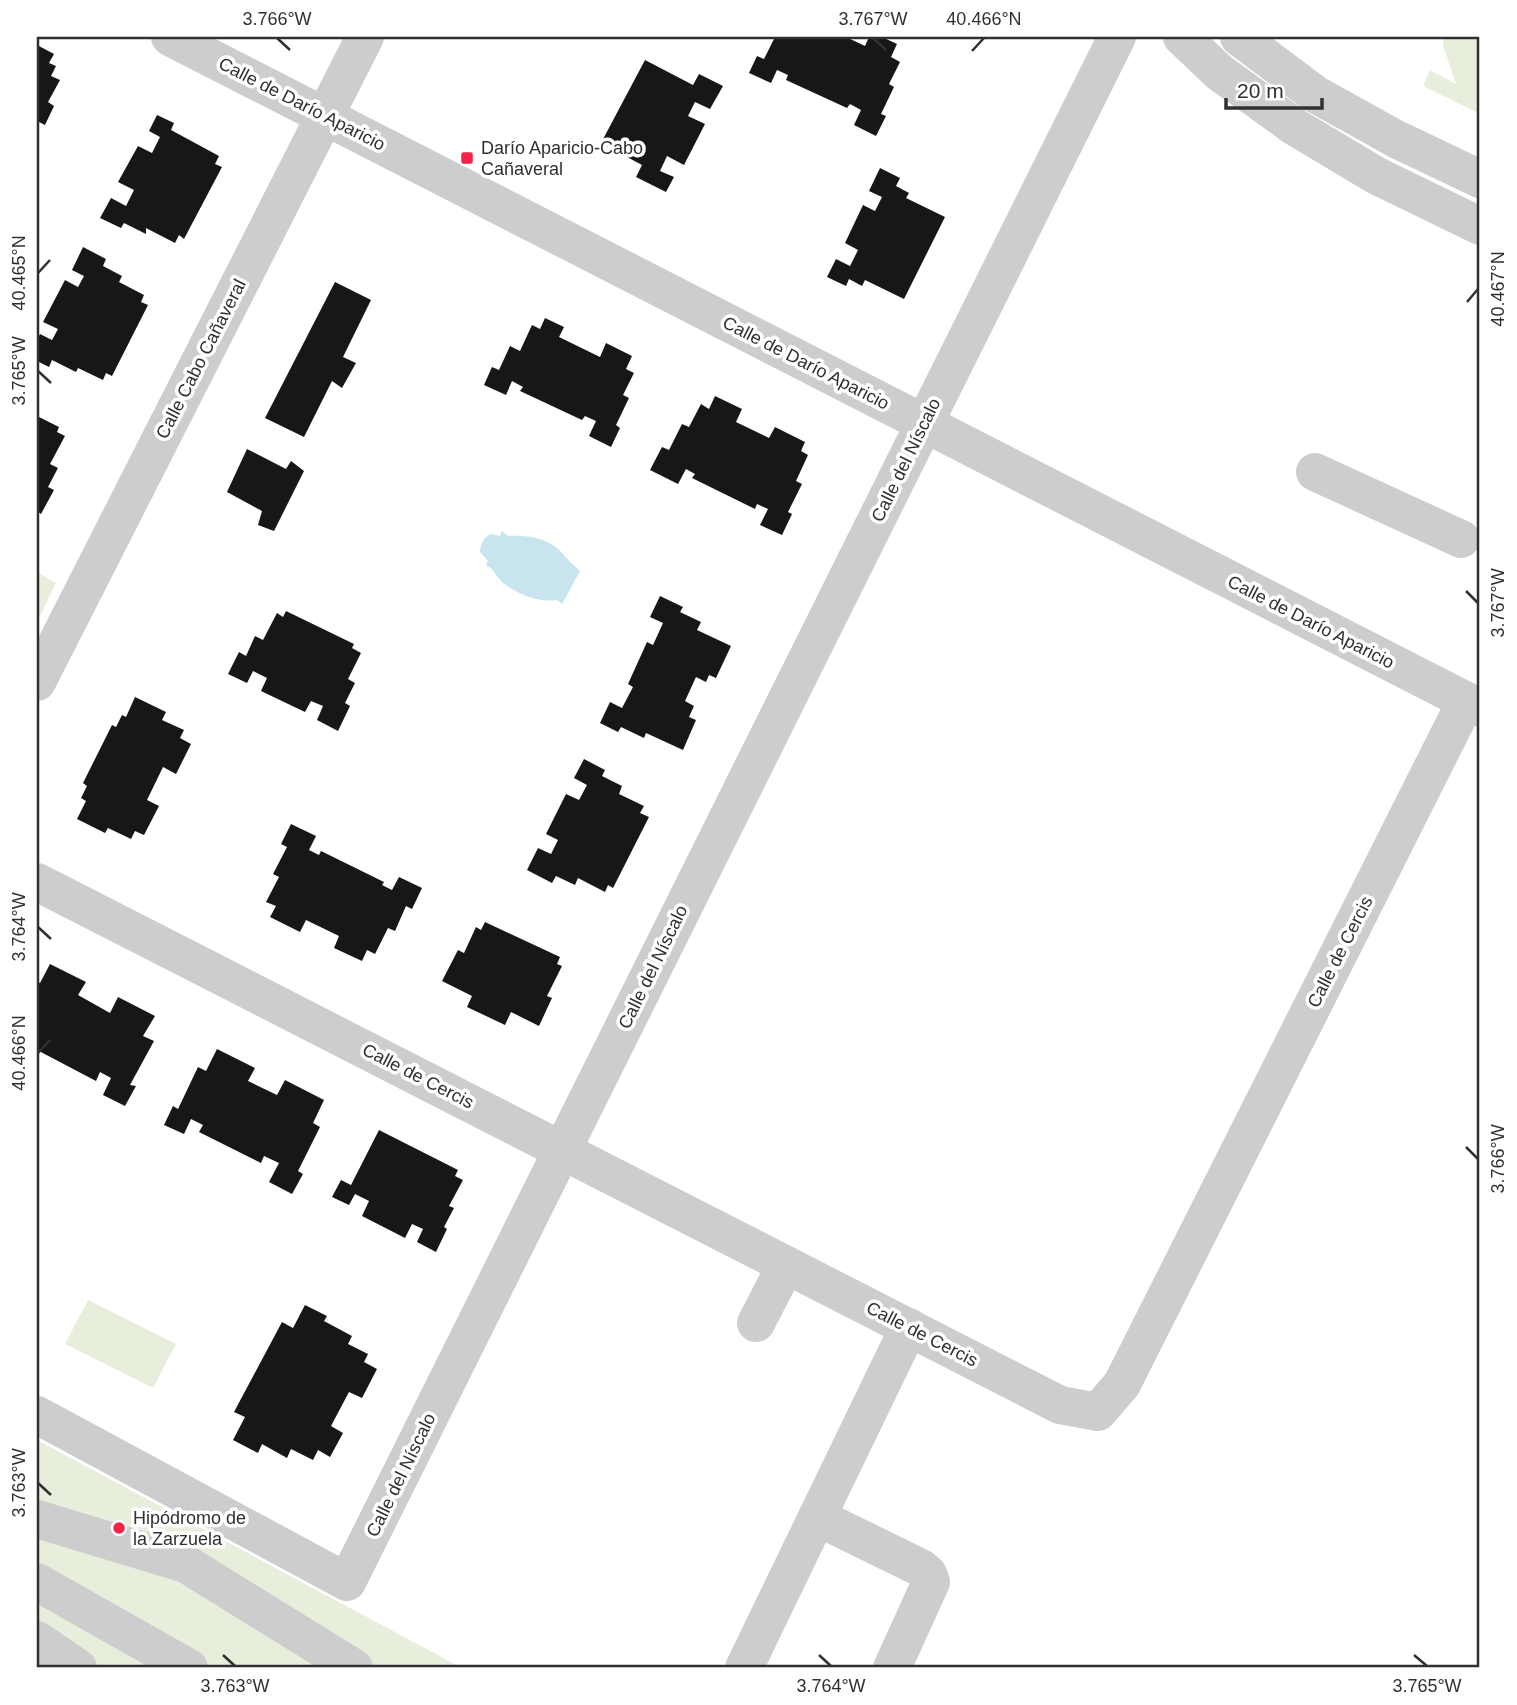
<svg xmlns="http://www.w3.org/2000/svg" width="1517" height="1705" font-family="Arial,sans-serif">
<rect width="100%" height="100%" fill="#fff"/>
<g fill="#e8eedc">
<path d="M1443,37H1480V114L1423,86L1430,70L1456,84L1443,45Z"/>
<path d="M37,572L56,583L37,622Z"/>
<path d="M88,1300L176,1344L153,1388L65,1344Z"/>
<path d="M37,1440L462,1668H37Z"/>
</g>
<path fill="#c7e4ef" d="M502,531L508,536C527,535 550,538 563,554C569,561 573,565 580,571L562,604L557,600C539,603 516,594 502,582C496,576 494,569 486,565L488,561L480,552C481,543 483,538 491,534L500,536Z"/>
<g fill="#171717">
<path d="M775,37L785,39L786,37H846L865,46L869,37H882L897,44L891,57L900,62L889,84L894,87L881,114L886,116L876,136L854,125L861,110L850,104L847,108L786,80L788,75L777,70L771,83L749,73L757,56L764,59Z"/>
<path d="M37,45L54,54L49,63L56,66L51,76L60,80L48,102L54,106L45,125L37,121Z"/>
<path d="M645,60L693,85L699,74L723,86L710,109L695,102L688,116L705,124L684,165L667,156L660,171L674,177L666,192L636,177L642,165L601,143Z"/>
<path d="M157,115L174,123L171,130L219,156L215,164L222,167L184,239L179,235L175,243L146,228V234L124,223L121,228L100,218L111,198L126,206L134,190L118,182L138,146L152,153L160,137L149,131Z"/>
<path d="M880,168L900,178L896,186L909,193L906,198L945,217L904,299L865,280L862,286L849,279L846,286L827,277L836,259L850,266L858,250L845,243L863,205L875,211L882,197L869,191Z"/>
<path d="M83,247L106,259L103,266L122,276L119,282L144,295L141,302L148,305L112,376L106,373L103,380L78,368L76,372L52,360L49,367L37,361V340L40,334L52,340L58,329L43,322L65,280L78,287L84,276L72,270Z"/>
<path d="M335,282L371,300L343,357L356,363L342,388L332,381L304,437L265,418Z"/>
<path d="M545,318L564,327L559,337L600,357L606,343L632,356L626,369L634,373L623,395L629,398L616,425L620,428L611,447L589,436L596,421L585,416L582,420L520,391L523,387L512,381L506,395L484,385L492,367L499,370L510,346L520,351L532,325L540,329Z"/>
<path d="M715,396L742,409L736,422L769,438L775,427L805,442L801,451L808,455L796,481L802,484L788,512L792,514L782,535L760,525L768,509L757,504L755,509L692,478L695,474L686,469L678,484L650,470L662,447L669,450L682,424L689,427L701,404L709,409Z"/>
<path d="M37,416L59,427L57,432L65,436L50,464L58,468L48,487L54,490L41,514L37,511Z"/>
<path d="M247,449L286,469L291,461L304,471L274,531L258,525L262,511L227,492Z"/>
<path d="M660,596L683,607L680,612L701,622L697,630L731,646L716,678L709,675L706,682L696,677L685,701L694,706L689,717L696,720L683,750L646,733L644,738L621,727L618,732L600,723L610,702L622,708L633,687L628,684L647,642L653,645L663,623L650,617Z"/>
<path d="M286,611L354,644L352,648L361,653L348,679L355,683L345,703L350,706L338,731L317,720L323,706L311,701L305,712L261,691L267,678L253,671L247,683L228,674L239,652L246,656L255,636L263,640L277,613L283,617Z"/>
<path d="M135,697L166,712L162,720L184,730L180,738L191,744L176,774L163,767L147,800L159,806L144,835L135,831L131,839L108,828L105,833L77,819L86,801L81,798L87,786L83,783L112,725L116,727L122,715L126,717Z"/>
<path d="M584,759L605,770L602,776L622,786L619,794L644,806L640,813L649,817L613,888L608,885L605,892L578,878L575,885L556,876L552,883L527,870L538,848L551,854L558,840L546,834L566,794L579,800L587,785L574,778Z"/>
<path d="M291,824L316,836L309,850L319,855L321,851L384,882L382,885L392,890L399,877L422,888L412,909L406,906L395,931L388,928L375,954L367,950L362,961L334,948L339,936L306,920L300,932L270,917L276,906L266,902L279,877L273,874L287,847L281,844Z"/>
<path d="M485,922L560,957L557,964L562,966L547,996L552,998L539,1026L511,1012L505,1025L467,1007L472,996L442,981L458,950L464,953L476,927L481,930Z"/>
<path d="M50,964L86,982L78,995L110,1013L118,997L155,1016L143,1036L154,1041L130,1085L136,1086L125,1106L103,1095L111,1078L100,1072L96,1081L37,1050L39,1043L37,1042V982L40,983Z"/>
<path d="M217,1049L255,1068L248,1081L277,1095L285,1080L324,1100L313,1123L320,1127L298,1171L303,1174L292,1194L269,1182L279,1163L264,1156L261,1163L199,1132L203,1125L191,1119L184,1134L164,1125L173,1106L178,1109L198,1067L206,1071Z"/>
<path d="M379,1130L458,1170L455,1176L463,1180L449,1206L454,1208L444,1227L447,1229L436,1252L417,1242L423,1229L412,1224L405,1238L362,1216L369,1201L355,1194L349,1205L332,1197L341,1180L351,1185Z"/>
<path d="M305,1305L327,1316L324,1321L352,1336L348,1344L368,1354L364,1362L377,1369L362,1398L349,1392L331,1426L343,1433L330,1457L318,1450L313,1460L291,1449L287,1458L262,1444L258,1453L233,1440L245,1417L234,1412L282,1322L293,1328Z"/>
</g>
<g fill="none" stroke-linecap="round" stroke-linejoin="round">
<g stroke="#cdcdcd" stroke-width="38">
<path d="M170,37L1480,708"/>
<path d="M1182,37L1219,72L1295,127L1377,176L1480,226"/>
<path d="M1239,37L1315,94L1396,139L1480,179"/>
<path d="M1315,472L1461,539"/>
<path d="M37,682L365,37"/>
<path d="M37,882L1060,1405L1098,1412L1122,1384L1466,701"/>
<path d="M756,1323L786,1265"/>
<path d="M37,1415L347,1582L1117,37"/>
<path d="M817,1517L921,1568L928,1574L931,1582L892,1668"/>
<path d="M37,1519L186,1564L354,1668"/>
<path d="M37,1582L189,1668"/>
<path d="M37,1640L78,1668"/>
<path d="M744,1668L909,1327"/>
</g>
</g>
<path fill="none" stroke="#303030" stroke-width="2.5" d="M277,38L290,50M873,38L886,50M972,51L984,38M38,273L50,260M1467,302L1478,289M38,371L51,383M1466,591L1478,603M38,927L51,939M38,1053L50,1040M1466,1147L1478,1159M38,1483L51,1495M223,1655L235,1666M819,1655L831,1666M1414,1655L1427,1666"/>
<g fill="#f62347" stroke="#fff" stroke-width="2.5">
<rect x="460" y="151" width="14" height="14" rx="3.5"/>
<circle cx="119" cy="1528" r="7"/>
</g>
<g text-anchor="middle" stroke-width="7" stroke-linejoin="round" paint-order="stroke">
<g font-size="18" fill="#303030" stroke="#fff">
<text transform="translate(302 104) rotate(27)" y="6">Calle de Darío Aparicio</text>
<text transform="translate(201 359) rotate(-63)" y="6">Calle Cabo Cañaveral</text>
<text transform="translate(806 363) rotate(27)" y="6">Calle de Darío Aparicio</text>
<text transform="translate(906 460) rotate(-64)" y="6">Calle del Níscalo</text>
<text transform="translate(1311 622) rotate(27)" y="6">Calle de Darío Aparicio</text>
<text transform="translate(1340 952) rotate(-63)" y="6">Calle de Cercis</text>
<text transform="translate(653 967) rotate(-64)" y="6">Calle del Níscalo</text>
<text transform="translate(418 1076) rotate(27)" y="6">Calle de Cercis</text>
<text transform="translate(922 1334) rotate(27)" y="6">Calle de Cercis</text>
<text transform="translate(401 1475) rotate(-64)" y="6">Calle del Níscalo</text>
</g>
<g font-size="18" fill="#303030" stroke="#fff" text-anchor="start">
<text x="481" y="154">Darío Aparicio-Cabo<tspan x="481" dy="21">Cañaveral</tspan></text>
<text x="133" y="1524">Hipódromo de<tspan x="133" dy="21">la Zarzuela</tspan></text>
</g>
</g>
<rect width="1517" height="1705" fill="none" stroke="#ffffff" stroke-width="77"/>
<path d="M1226 98v10h96v-10" fill="none" stroke="#303030" stroke-width="3.5"/>
<text x="1237" y="98" font-size="21" fill="#303030" stroke="#ffffff" stroke-width="5" paint-order="stroke">20 m</text>
<rect x="38" y="38" width="1440" height="1628" fill="none" stroke="#303030" stroke-width="2.5"/>
<g font-size="18" text-anchor="middle" fill="#303030">
<text x="277" y="25">3.766°W</text>
<text x="873" y="25">3.767°W</text>
<text x="984" y="25">40.466°N</text>
<text transform="translate(19 273) rotate(-90)" y="6">40.465°N</text>
<text transform="translate(1498 289) rotate(-90)" y="6">40.467°N</text>
<text transform="translate(19 371) rotate(-90)" y="6">3.765°W</text>
<text transform="translate(1498 603) rotate(-90)" y="6">3.767°W</text>
<text transform="translate(19 927) rotate(-90)" y="6">3.764°W</text>
<text transform="translate(19 1053) rotate(-90)" y="6">40.466°N</text>
<text transform="translate(1498 1159) rotate(-90)" y="6">3.766°W</text>
<text transform="translate(19 1483) rotate(-90)" y="6">3.763°W</text>
<text x="235" y="1692">3.763°W</text>
<text x="831" y="1692">3.764°W</text>
<text x="1427" y="1692">3.765°W</text>
</g>
</svg>
